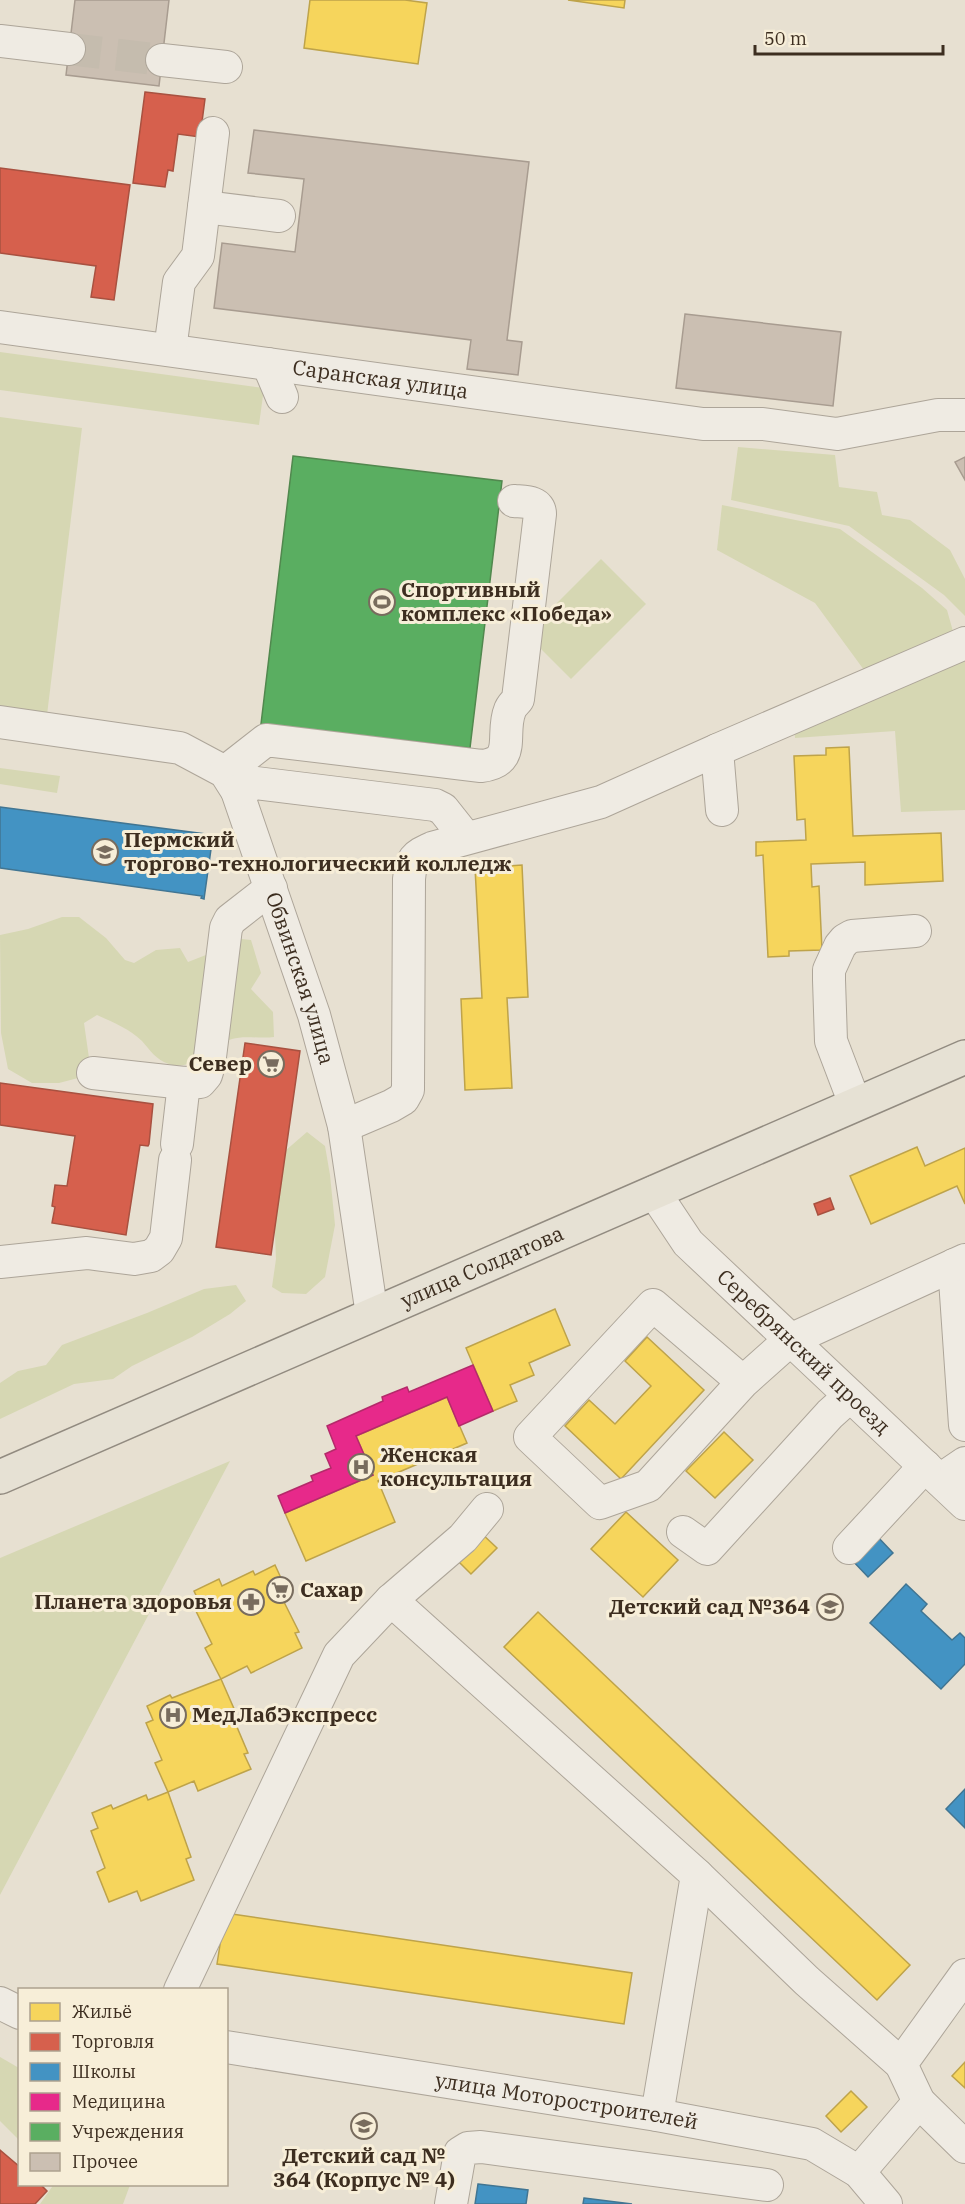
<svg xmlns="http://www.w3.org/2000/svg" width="965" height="2204" font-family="'IBM Plex Serif',serif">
<rect width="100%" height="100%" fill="#e7e0d1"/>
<g fill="#d6d7b3">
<path d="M0,352L264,388L259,425L0,390Z"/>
<path d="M0,417L82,428L47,715L0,709Z"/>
<path d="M738,447L835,455L839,487L877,492L882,515L910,520L950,550L965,579V616L944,595L849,526L731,500Z"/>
<path d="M722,505L840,529L922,588L947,610L954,635L864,670L815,603L717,550Z"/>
<path d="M601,559L646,604L571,679L526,634Z"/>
<path d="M965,643V810L901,812L895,731L795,738L793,715Z"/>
<path d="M0,768L60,776L57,793L0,784Z"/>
<path d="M62,917H79L106,938L125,960L134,963L156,950L180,948L188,962L211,953L232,938L251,940L261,973L251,989L273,1012L274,1037C260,1039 244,1035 232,1039C210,1046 195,1072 169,1064C156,1060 150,1050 142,1041C130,1029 112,1022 97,1015L84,1023L89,1058L82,1077L59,1083H32L8,1069L1,1033L0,935L28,929Z"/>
<path d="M307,1132L325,1146L330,1175L335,1225L325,1277L306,1294L282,1293L272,1287L276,1259L274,1212L285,1151Z"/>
<path d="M236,1285L246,1301L230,1314L192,1337L132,1366L113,1379L74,1384L0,1419V1383L18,1371L46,1365L62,1345L147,1313L204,1289Z"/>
<path d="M230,1461L0,1895V1558Z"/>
<path d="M0,2057L19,2068V2140L0,2121Z"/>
<path d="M51,2185H130L123,2204H40L52,2187Z"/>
</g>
<g fill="#f6d55c" stroke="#bea34a" stroke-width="1.5">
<path d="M310,0H405L427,3L418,64L304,48Z"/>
<path d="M568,0H625L624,8Z"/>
<path d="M849,747L853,836L941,833L943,881L865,885V862L811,864L812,887L819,886L822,950L789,951V956L768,957L763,855L756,856V842L806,840L805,819L797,820L794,756L826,755V748Z"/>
<path d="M522,865L528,997L507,998L512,1088L465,1090L461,999L482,998L475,868Z"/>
<path d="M917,1147L925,1166L965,1148V1204L957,1186L871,1224L850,1176Z"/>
<path d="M555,1309L570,1345L529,1363L534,1375L510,1385L517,1401L493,1411L466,1348Z"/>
<path d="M647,1337L704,1390L621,1479L565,1426L589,1400L615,1424L651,1386L625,1361Z"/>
<path d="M447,1397L467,1443L378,1481L395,1522L306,1561L285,1513L373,1475L356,1436Z"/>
<path d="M724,1432L753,1460L715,1498L686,1471Z"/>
<path d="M626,1512L678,1560L643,1597L591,1549Z"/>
<path d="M480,1532L497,1548L471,1574L455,1558Z"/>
<path d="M275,1565L287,1591L280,1594L299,1632L295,1633L302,1648L251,1673L247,1666L221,1679L205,1648L212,1644L195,1609L201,1606L194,1591L219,1579L222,1586L253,1571L255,1575Z"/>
<path d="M538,1612L910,1965L877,2000L504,1647Z"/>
<path d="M221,1679L235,1711L231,1713L248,1753L244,1754L251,1769L198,1791L194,1781L168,1792L155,1763L162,1760L146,1723L153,1720L147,1706L170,1695L172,1698Z"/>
<path d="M168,1792L191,1857L186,1859L194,1880L141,1901L137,1891L109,1902L97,1872L105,1868L91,1831L98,1828L92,1813L111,1805L113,1809L146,1795L148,1800Z"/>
<path d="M225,1913L632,1973L624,2024L217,1964Z"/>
<path d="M965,2062V2088L952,2076Z"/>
<path d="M851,2091L867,2107L841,2132L826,2116Z"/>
</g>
<g fill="#d6604d" stroke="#a85140" stroke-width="1.5">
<path d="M145,92L205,99L200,137L178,134L173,171L168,170L165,187L133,183Z"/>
<path d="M0,168L130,185L114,300L91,297L96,266L0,253Z"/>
<path d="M245,1043L300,1051L271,1255L216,1247Z"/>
<path d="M0,1083L153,1104L149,1144L148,1146L140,1145L126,1235L52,1223L55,1207L52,1206L55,1185L67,1186L75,1136L0,1125Z"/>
<path d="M830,1198L834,1209L818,1215L814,1204Z"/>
<path d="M0,2150L20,2167V2184H40L47,2191L35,2204H0Z"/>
</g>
<g fill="#4393c3" stroke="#417592" stroke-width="1.5">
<path d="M0,807L213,835L204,899L201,898L202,896L0,868Z"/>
<path d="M876,1535L893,1553L868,1577L851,1559Z"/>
<path d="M906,1584L927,1604L921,1611L952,1640L960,1633L965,1638V1664L941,1689L870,1623Z"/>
<path d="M965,1789V1828L946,1809Z"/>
<path d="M478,2184L528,2190L526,2204H475Z"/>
<path d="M584,2198L632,2204H583Z"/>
</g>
<path fill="#e7298a" stroke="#b42a6a" stroke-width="1.5" d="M473,1365L493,1411L459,1426L447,1397L356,1436L373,1475L285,1513L278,1496L313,1481L311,1476L331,1468L325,1454L336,1449L327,1426L383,1401L382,1397L407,1387L409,1392Z"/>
<path fill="#5aae61" stroke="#51884e" stroke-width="1.5" d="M293,456L502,481L470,748L261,724Z"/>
<g fill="#cbbfb2" stroke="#a89c90" stroke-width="1.5">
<path d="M75,0H169L159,86L66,75Z"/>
<path d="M254,130L529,162L507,340L522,342L518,375L467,369L471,340L214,308L222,243L295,252L304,179L248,173Z"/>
<path d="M685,314L841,332L833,406L676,388Z"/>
<path d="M965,457V480L955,462Z"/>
</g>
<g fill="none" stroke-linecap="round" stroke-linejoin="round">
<path stroke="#c5bcae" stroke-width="32" stroke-dasharray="32 16" stroke-linecap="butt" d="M69,49L162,60"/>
<defs>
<g id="minor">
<path d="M0,41L69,49"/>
<path d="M162,60L226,67"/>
<path d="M204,207L279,216"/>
<path id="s1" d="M0,327L703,424H763L837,434L938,415H965"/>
<path d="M170,350L179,282L198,256L213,133"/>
<path d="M268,364L282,397"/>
<path id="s2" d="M0,722L180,748L225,772L237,791L314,1015L344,1126L372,1315"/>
<path d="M225,772L266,740L481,766C518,762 500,734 510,710C511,706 516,702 518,699L540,514C540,501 525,502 514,501"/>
<path d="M237,791L256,783L435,805L443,809L466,838"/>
<path d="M722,810L717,750L965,643"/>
<path d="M93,1073L184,1083L200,1082L206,1075L209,1065L226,928L230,920L271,888"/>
<path d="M855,1104L831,1041L829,980V970L840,946L845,940L852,936L915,931"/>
<path d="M344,1126L391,1106L403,1099L408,1090L409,879C411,859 414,856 432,848L601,802L717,750"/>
<path d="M177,1144L184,1083"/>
<path id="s3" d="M654,1192L688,1243L965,1504"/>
<path d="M0,1262L87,1253L134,1259L151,1256L159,1250L166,1238L175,1160"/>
<path d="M954,1265L965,1425"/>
<path d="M743,1382L648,1486L600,1503L530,1437L653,1305L743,1382L790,1340L965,1260"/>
<path d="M940,1480L965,1463"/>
<path d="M683,1532L707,1549L830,1414L850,1396"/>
<path d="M849,1548L925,1466"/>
<path d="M391,1600L697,1875L657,2115"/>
<path d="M697,1875L807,1981L901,2064"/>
<path d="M180,1990L339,1655L391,1600L463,1538L487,1509"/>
<path d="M0,2003L20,2013"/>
<path id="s4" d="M226,2047L657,2115L812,2144L859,2172L886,2204"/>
<path d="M919,2102L965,2147"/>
<path d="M859,2172L919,2102L901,2064L965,1975"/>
<path d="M451,2204L460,2153L468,2148L481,2147L767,2185"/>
</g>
<g id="major">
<path id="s5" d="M0,1477L965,1057"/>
</g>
</defs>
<use href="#minor" stroke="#ada599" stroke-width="34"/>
<use href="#major" stroke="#928b80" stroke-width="36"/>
<use href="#minor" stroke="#efebe3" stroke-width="32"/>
<use href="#major" stroke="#e6e1d4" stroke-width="33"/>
</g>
<defs>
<symbol id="stadium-ring" viewBox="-11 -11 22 22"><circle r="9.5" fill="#f7eed8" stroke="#786c5e" stroke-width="1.5"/><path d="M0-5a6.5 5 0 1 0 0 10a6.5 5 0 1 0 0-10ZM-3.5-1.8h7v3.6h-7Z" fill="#786c5e"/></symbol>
<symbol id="university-ring" viewBox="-11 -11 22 22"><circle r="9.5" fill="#f7eed8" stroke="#786c5e" stroke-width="1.5"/><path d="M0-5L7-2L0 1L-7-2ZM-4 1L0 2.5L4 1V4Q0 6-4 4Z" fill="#786c5e"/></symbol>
<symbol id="supermarket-ring" viewBox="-11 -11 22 22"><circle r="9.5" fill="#f7eed8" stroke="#786c5e" stroke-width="1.5"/><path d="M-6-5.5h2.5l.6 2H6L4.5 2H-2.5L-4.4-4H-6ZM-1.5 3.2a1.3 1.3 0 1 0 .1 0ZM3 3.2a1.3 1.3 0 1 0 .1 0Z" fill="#786c5e"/></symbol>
<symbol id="hospital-ring" viewBox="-11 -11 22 22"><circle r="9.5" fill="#f7eed8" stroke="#786c5e" stroke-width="1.5"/><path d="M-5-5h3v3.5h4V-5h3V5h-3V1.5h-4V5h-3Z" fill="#786c5e"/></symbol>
<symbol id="pharmacy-ring" viewBox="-11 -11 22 22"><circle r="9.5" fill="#f7eed8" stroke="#786c5e" stroke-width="1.5"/><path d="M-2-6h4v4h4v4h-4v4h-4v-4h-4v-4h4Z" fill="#786c5e"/></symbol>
<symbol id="school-ring" viewBox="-11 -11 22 22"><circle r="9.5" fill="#f7eed8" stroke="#786c5e" stroke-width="1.5"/><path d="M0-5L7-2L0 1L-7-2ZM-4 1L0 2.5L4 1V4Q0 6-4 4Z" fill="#786c5e"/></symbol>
</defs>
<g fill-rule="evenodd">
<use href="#stadium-ring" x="367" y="587" width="30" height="30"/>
<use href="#university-ring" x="90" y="837" width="30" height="30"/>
<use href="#supermarket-ring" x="256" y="1049" width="30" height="30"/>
<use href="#hospital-ring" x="346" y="1452" width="30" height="30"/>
<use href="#supermarket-ring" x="265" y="1575" width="30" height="30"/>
<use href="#pharmacy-ring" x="236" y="1587" width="30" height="30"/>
<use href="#school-ring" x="815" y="1592" width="30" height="30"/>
<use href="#hospital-ring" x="158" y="1700" width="30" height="30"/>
<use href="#school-ring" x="349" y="2111" width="30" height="30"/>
</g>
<g text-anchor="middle" stroke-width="6" stroke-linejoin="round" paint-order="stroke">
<g font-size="21" fill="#3d2e20" stroke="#f7eed8">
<text dy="7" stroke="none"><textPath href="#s1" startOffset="384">Саранская улица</textPath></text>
<text dy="7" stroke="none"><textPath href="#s2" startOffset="453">Обвинская улица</textPath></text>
<text dy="7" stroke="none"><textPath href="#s5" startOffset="526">улица Солдатова</textPath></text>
<text dy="7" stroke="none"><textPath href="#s3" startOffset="220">Серебрянский проезд</textPath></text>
<text dy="7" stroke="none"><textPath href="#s4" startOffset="345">улица Моторостроителей</textPath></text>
</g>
<g font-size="21" font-weight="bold" fill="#3d2e20" stroke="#f7eed8" text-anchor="start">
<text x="401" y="597">Спортивный<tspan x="401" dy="24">комплекс «Победа»</tspan></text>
<text x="124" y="847">Пермский<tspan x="124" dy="24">торгово-технологический колледж</tspan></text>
<text x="252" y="1071" text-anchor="end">Север</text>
<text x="380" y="1462">Женская<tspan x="380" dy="24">консультация</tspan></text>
<text x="300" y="1597">Сахар</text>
<text x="232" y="1609" text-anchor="end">Планета здоровья</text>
<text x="810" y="1614" text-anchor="end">Детский сад №364</text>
<text x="192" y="1722">МедЛабЭкспресс</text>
<text x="364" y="2163" text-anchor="middle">Детский сад №<tspan x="364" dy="24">364 (Корпус № 4)</tspan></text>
</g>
</g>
<rect x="18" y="1988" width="210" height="198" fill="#f7eed8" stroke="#ada18e" stroke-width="1.5"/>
<rect x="30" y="2003" width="30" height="18" fill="#f6d55c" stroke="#ada18e" stroke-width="1.5"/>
<text x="72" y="2018" font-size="18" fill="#3d2e20">Жильё</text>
<rect x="30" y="2033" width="30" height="18" fill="#d6604d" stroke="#ada18e" stroke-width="1.5"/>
<text x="72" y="2048" font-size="18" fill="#3d2e20">Торговля</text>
<rect x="30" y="2063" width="30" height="18" fill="#4393c3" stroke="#ada18e" stroke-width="1.5"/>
<text x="72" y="2078" font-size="18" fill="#3d2e20">Школы</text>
<rect x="30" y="2093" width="30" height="18" fill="#e7298a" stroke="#ada18e" stroke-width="1.5"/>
<text x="72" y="2108" font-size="18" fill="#3d2e20">Медицина</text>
<rect x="30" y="2123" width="30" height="18" fill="#5aae61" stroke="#ada18e" stroke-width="1.5"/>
<text x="72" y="2138" font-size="18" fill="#3d2e20">Учреждения</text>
<rect x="30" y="2153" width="30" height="18" fill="#cbbfb2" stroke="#ada18e" stroke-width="1.5"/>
<text x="72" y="2168" font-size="18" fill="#3d2e20">Прочее</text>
<path d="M755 45v9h188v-9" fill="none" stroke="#3d2e20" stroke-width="3"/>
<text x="764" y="45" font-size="18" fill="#3d2e20" stroke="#f7eed8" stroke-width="4.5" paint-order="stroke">50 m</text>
</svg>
